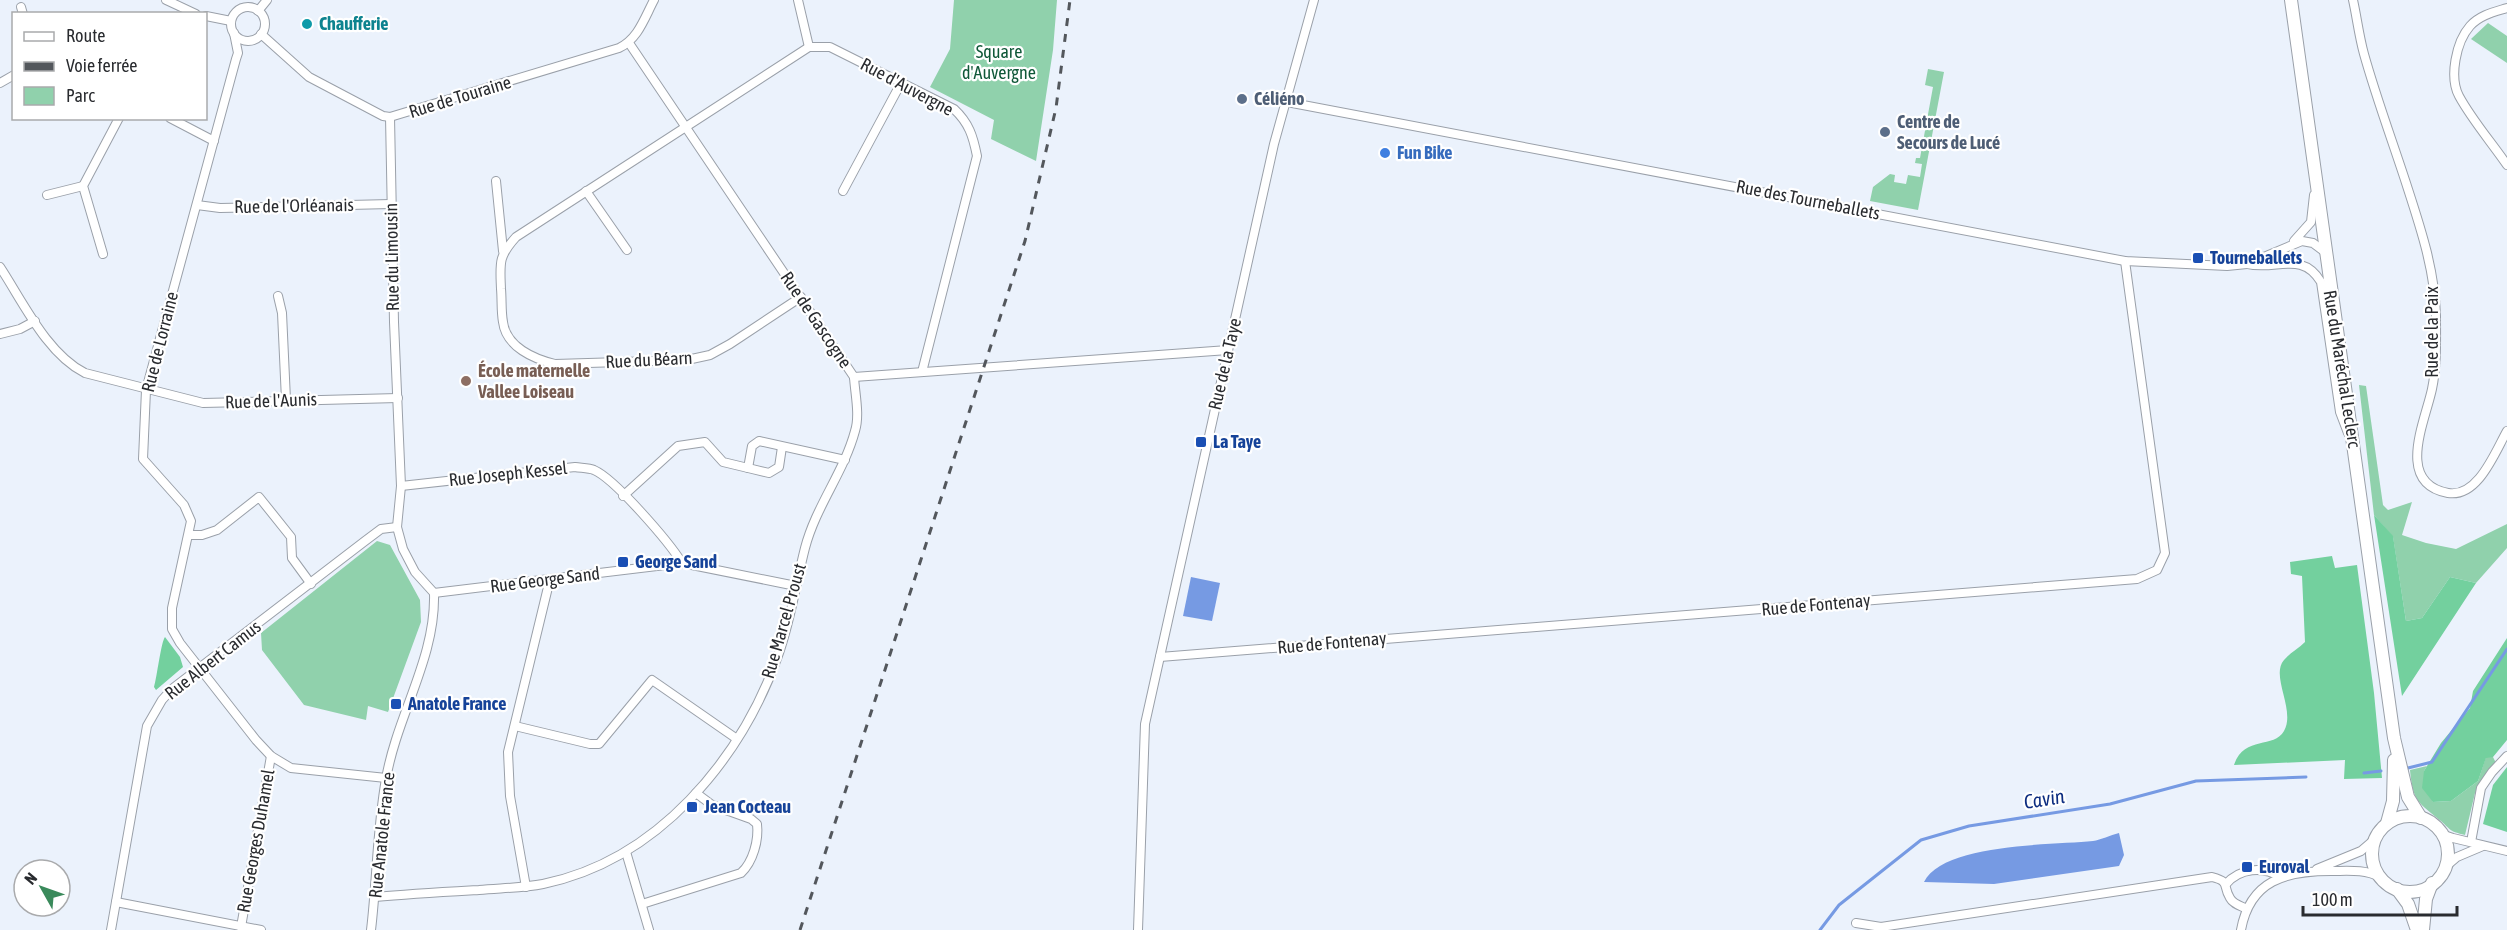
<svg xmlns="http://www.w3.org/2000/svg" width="2507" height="930" font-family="'Asap Condensed',sans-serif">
<rect width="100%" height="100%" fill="#ebf2fc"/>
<g fill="#90d1ac">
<path d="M954,0H1057L1053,50L1036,161L991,139L994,120L930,87L950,49Z"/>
<path d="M2488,23L2507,36V63L2471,39Z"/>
<path d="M1928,69L1944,72L1918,210L1870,201L1873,187L1890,174L1895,175L1894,182L1906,184L1908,175L1920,177L1922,164L1915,163L1916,158H1920L1933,87L1925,85Z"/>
<path d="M2359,385L2366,386L2383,505L2388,510L2412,502L2402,535L2426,543L2456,549L2507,524V548L2476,583L2450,577L2422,618L2406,621L2393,537L2374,515Z"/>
<path d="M377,541L390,545L420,600L421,622L388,712L368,706L366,720L304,705L262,650L261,633Z"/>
<path d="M2486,757H2493L2496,763L2475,793L2465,835C2449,831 2452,831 2441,821C2418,802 2413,802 2410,770L2427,766L2424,771L2433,802L2451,801L2478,781Z"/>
</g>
<g fill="#73d09e">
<path d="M2374,515L2393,536L2406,621L2422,618L2450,577L2476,583L2402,696Z"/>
<path d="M2332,556L2335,568L2357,565L2374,693L2382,778L2344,779L2345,760L2234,765C2244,735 2274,749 2284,731C2296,710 2270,676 2284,660C2290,653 2299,648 2305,642L2302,576L2291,574L2290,562Z"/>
<path d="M165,637L180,657L183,667L156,690L154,687C157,677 161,642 165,637Z"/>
<path d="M2507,638V740L2493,757L2486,758L2478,781L2451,801L2433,802L2422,788L2424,771L2441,743L2470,708L2473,691Z"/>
<path d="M2507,767V832L2483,824L2493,785Z"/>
</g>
<g fill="#769ae3">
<path d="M1191,577L1220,583L1212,621L1183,616Z"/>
<path d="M2119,833L2124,855L2119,866L1994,884L1924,882C1943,843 2054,845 2093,841C2101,840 2110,835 2119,833Z"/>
</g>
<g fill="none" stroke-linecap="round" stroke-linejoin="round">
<g stroke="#769ae3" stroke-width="3">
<path d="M2408,768L2432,762L2507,649"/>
<path d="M2364,773L2381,771"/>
<path d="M1820,930L1839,905L1921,840L1969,826L2110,804L2196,781L2306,777"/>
</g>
<defs>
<g id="street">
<path d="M166,0L196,14"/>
<path d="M798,0L809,47"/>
<path d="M2353,0C2357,18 2359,36 2364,54C2376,97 2392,140 2406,183C2420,226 2435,270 2436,316C2436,340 2437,365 2432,389C2425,422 2395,483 2448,493C2478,498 2495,452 2507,431"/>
<path d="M21,7L23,14"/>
<circle cx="248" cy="24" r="17"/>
<path d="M2507,8C2494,12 2480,15 2470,26C2456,42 2449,77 2459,96C2472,120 2492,143 2507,165"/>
<path d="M258,11L267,0"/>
<path d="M206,16L231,21"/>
<path d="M234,33L238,53L236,59L146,390L143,459L184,505L191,521L172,608V629L180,643L256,740L271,756L291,768L386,778"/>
<path d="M261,34L309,77L383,116L390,117L619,48C638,39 644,19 654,0"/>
<path d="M629,43L854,377"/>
<path d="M0,83L14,75"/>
<path d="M1287,102L2125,261L2227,266L2247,264L2302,241L2313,243L2325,252"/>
<path d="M170,118L214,141"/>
<path d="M496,181L503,251"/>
<path d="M586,191L627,250"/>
<path d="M843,191L901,83"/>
<path d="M47,195L83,186"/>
<path d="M197,205L220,208L391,204"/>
<path d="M2294,241L2311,222L2314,195"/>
<path d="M103,254L83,186L119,118"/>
<path d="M2247,264C2276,271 2302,250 2321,282L2340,412L2348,433"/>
<path d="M0,267C23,302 47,354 85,373L203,403L398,398"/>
<path d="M278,296L282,313L286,400"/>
<path d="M801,297L730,344L710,355L687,360L555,364C534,359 506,347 503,322C501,311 502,300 501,289C500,263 498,257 516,237L809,47H830L954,109C969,123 973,136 977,156L922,372"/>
<path d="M0,334L20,329L35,321"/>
<path d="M854,377L1228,350"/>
<path d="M748,468L769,473L779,467L782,447"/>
<path d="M401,486L575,467C581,468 589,468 594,470C615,479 669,542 682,563"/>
<path d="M623,496L678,446L705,442L723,462L748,468L752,446L759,441L845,460"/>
<path d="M190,535H202L217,530L259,497L291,537L292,558L311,584"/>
<path d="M434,593L682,563L796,586"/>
<path d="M1160,657L2137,579L2157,570L2165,553L2125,261"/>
<path d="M515,726L590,744H599L652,680L737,739"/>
<path d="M2441,834L2453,838L2507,851"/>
<path d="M2471,842L2481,788L2492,772L2507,756"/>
<path d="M626,852L649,930"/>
<path d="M2444,868L2457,857L2483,846"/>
<path d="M2317,869L2361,851L2375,839"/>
<path d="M2226,884C2240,868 2263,866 2280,877"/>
<path d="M526,887L510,796L508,752L550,579"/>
<path d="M375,897C410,894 445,892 479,890C500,888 522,888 543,884C658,860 741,760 779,653C791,619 796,583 805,548C816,506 844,472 855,431C860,415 855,394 854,377"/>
<path d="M116,902L261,930"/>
<path d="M642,904L741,873C753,862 759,840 757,824L751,819L712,805L696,793"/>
<path d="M1856,923L1881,927L2212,877C2231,882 2222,885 2230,898C2233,904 2241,906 2247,909"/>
<path d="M241,927L271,756"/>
<path d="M111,930L147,726L162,700L172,689L365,541L381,529L397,527"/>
<path d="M371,930C377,880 377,828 386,779C397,715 436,658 434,593L415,572L403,549L397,527L401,486L394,322L390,117"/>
<path d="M1138,930L1145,724L1274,144L1314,0"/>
<path d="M2241,930C2250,880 2286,871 2331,871C2348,871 2364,869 2380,877"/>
</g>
<g id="secondary">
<path d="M2291,0L2394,738L2408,797L2421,818"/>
<circle cx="2410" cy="854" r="38"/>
<path d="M2387,823L2393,801L2394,760"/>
<path d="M2397,889L2408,904L2417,930"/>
<path d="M2423,930L2426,899L2432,883"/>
</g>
</defs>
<use href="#street" stroke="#9aa0a9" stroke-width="10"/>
<use href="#secondary" stroke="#9aa0a9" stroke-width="14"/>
<use href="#street" stroke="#fff" stroke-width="8"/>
<use href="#secondary" stroke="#fff" stroke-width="12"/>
<path stroke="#53575c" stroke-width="3" stroke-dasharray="8 8" stroke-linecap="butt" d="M800,930L1025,241L1056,108L1070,0"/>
</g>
<circle fill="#0f9aa8" stroke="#fff" stroke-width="2" cx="307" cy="24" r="6"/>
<g fill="#5c6f8a" stroke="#fff" stroke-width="2">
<circle cx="1242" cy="99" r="6"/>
<circle cx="1885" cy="132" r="6"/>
</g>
<circle fill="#3f7fe0" stroke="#fff" stroke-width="2" cx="1385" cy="153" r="6"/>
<g fill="#1a4fb4" stroke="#fff" stroke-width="2">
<rect x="2192" y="252" width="12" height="12" rx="3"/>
<rect x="1195" y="436" width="12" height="12" rx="3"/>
<rect x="617" y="556" width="12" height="12" rx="3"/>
<rect x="390" y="698" width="12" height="12" rx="3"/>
<rect x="686" y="801" width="12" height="12" rx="3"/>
<rect x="2241" y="861" width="12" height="12" rx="3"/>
</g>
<circle fill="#8d6e63" stroke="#fff" stroke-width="2" cx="466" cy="381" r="6"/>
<g text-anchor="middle" stroke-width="4.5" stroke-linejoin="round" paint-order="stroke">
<g font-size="18" font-weight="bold" fill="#0d838f" stroke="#fff" text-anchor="start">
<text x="319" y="30">Chaufferie</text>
</g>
<g font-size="18" fill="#0f5838" stroke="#fff">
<text x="999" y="58">Square<tspan x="999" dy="21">d'Auvergne</tspan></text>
</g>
<g font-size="18" fill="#292b2f" stroke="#fff">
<text transform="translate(907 87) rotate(28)" y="6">Rue d'Auvergne</text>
<text transform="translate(460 97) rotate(-17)" y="6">Rue de Touraine</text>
<text transform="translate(1808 200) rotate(11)" y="6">Rue des Tourneballets</text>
<text transform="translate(294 206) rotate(-1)" y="6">Rue de l'Orléanais</text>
<text transform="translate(392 257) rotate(-91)" y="6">Rue du Limousin</text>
<text transform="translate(816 320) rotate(56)" y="6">Rue de Gascogne</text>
<text transform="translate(2432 332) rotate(-90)" y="6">Rue de la Paix</text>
<text transform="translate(160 342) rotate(-76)" y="6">Rue de Lorraine</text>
<text transform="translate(649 360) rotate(-3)" y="6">Rue du Béarn</text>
<text transform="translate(1225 364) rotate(-77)" y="6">Rue de la Taye</text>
<text transform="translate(2342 369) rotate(81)" y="6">Rue du Maréchal Leclerc</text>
<text transform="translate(271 401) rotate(-2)" y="6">Rue de l'Aunis</text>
<text transform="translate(508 474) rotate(-6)" y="6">Rue Joseph Kessel</text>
<text transform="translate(545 580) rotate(-7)" y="6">Rue George Sand</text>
<text transform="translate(1816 605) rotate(-5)" y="6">Rue de Fontenay</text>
<text transform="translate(784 621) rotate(-74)" y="6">Rue Marcel Proust</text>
<text transform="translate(1332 643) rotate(-5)" y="6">Rue de Fontenay</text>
<text transform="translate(213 660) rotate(-38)" y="6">Rue Albert Camus</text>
<text transform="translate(382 835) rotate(-84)" y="6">Rue Anatole France</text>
<text transform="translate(256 841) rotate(-80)" y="6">Rue Georges Duhamel</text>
</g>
<g font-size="18" font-weight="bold" fill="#4e5e75" stroke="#fff" text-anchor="start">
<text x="1254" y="105">Céliéno</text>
<text x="1897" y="128">Centre de<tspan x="1897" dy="21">Secours de Lucé</tspan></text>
</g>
<g font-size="18" font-weight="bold" fill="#366cbe" stroke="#fff" text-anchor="start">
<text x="1397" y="159">Fun Bike</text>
</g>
<g font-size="18" font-weight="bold" fill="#164399" stroke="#fff" text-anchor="start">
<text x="2210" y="264">Tourneballets</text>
<text x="1213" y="448">La Taye</text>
<text x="635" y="568">George Sand</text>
<text x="408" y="710">Anatole France</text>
<text x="704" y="813">Jean Cocteau</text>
<text x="2259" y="873">Euroval</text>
</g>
<g font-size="18" font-weight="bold" fill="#785e54" stroke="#fff" text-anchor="start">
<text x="478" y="377">École maternelle<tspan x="478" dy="21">Vallee Loiseau</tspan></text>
</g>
<g font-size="20" font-style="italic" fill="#0d2d80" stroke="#fff">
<text transform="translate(2044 799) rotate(-9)" y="7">Cavin</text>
</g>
</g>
<rect x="12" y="12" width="195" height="108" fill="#ffffff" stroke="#a9aaac" stroke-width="1.5"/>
<rect x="24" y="32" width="30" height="9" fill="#ffffff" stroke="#a9aaac" stroke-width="1.5"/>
<text x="66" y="42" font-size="18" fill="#292b2f">Route</text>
<rect x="24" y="62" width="30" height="9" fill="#53575c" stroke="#a9aaac" stroke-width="1.5"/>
<text x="66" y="72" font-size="18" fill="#292b2f">Voie ferrée</text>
<rect x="24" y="87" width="30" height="18" fill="#90d1ac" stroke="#a9aaac" stroke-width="1.5"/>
<text x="66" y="102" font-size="18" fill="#292b2f">Parc</text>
<g transform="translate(42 888) rotate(310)"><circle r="28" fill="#ffffff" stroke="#a9aaac" stroke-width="1.5"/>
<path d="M0-4.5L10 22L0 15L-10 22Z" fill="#3a8a5b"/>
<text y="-9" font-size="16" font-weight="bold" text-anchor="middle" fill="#292b2f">N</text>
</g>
<path d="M2303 906v9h154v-9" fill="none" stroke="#292b2f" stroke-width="3"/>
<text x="2312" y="906" font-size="18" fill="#292b2f" stroke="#ffffff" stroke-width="4.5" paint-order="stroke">100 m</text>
</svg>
